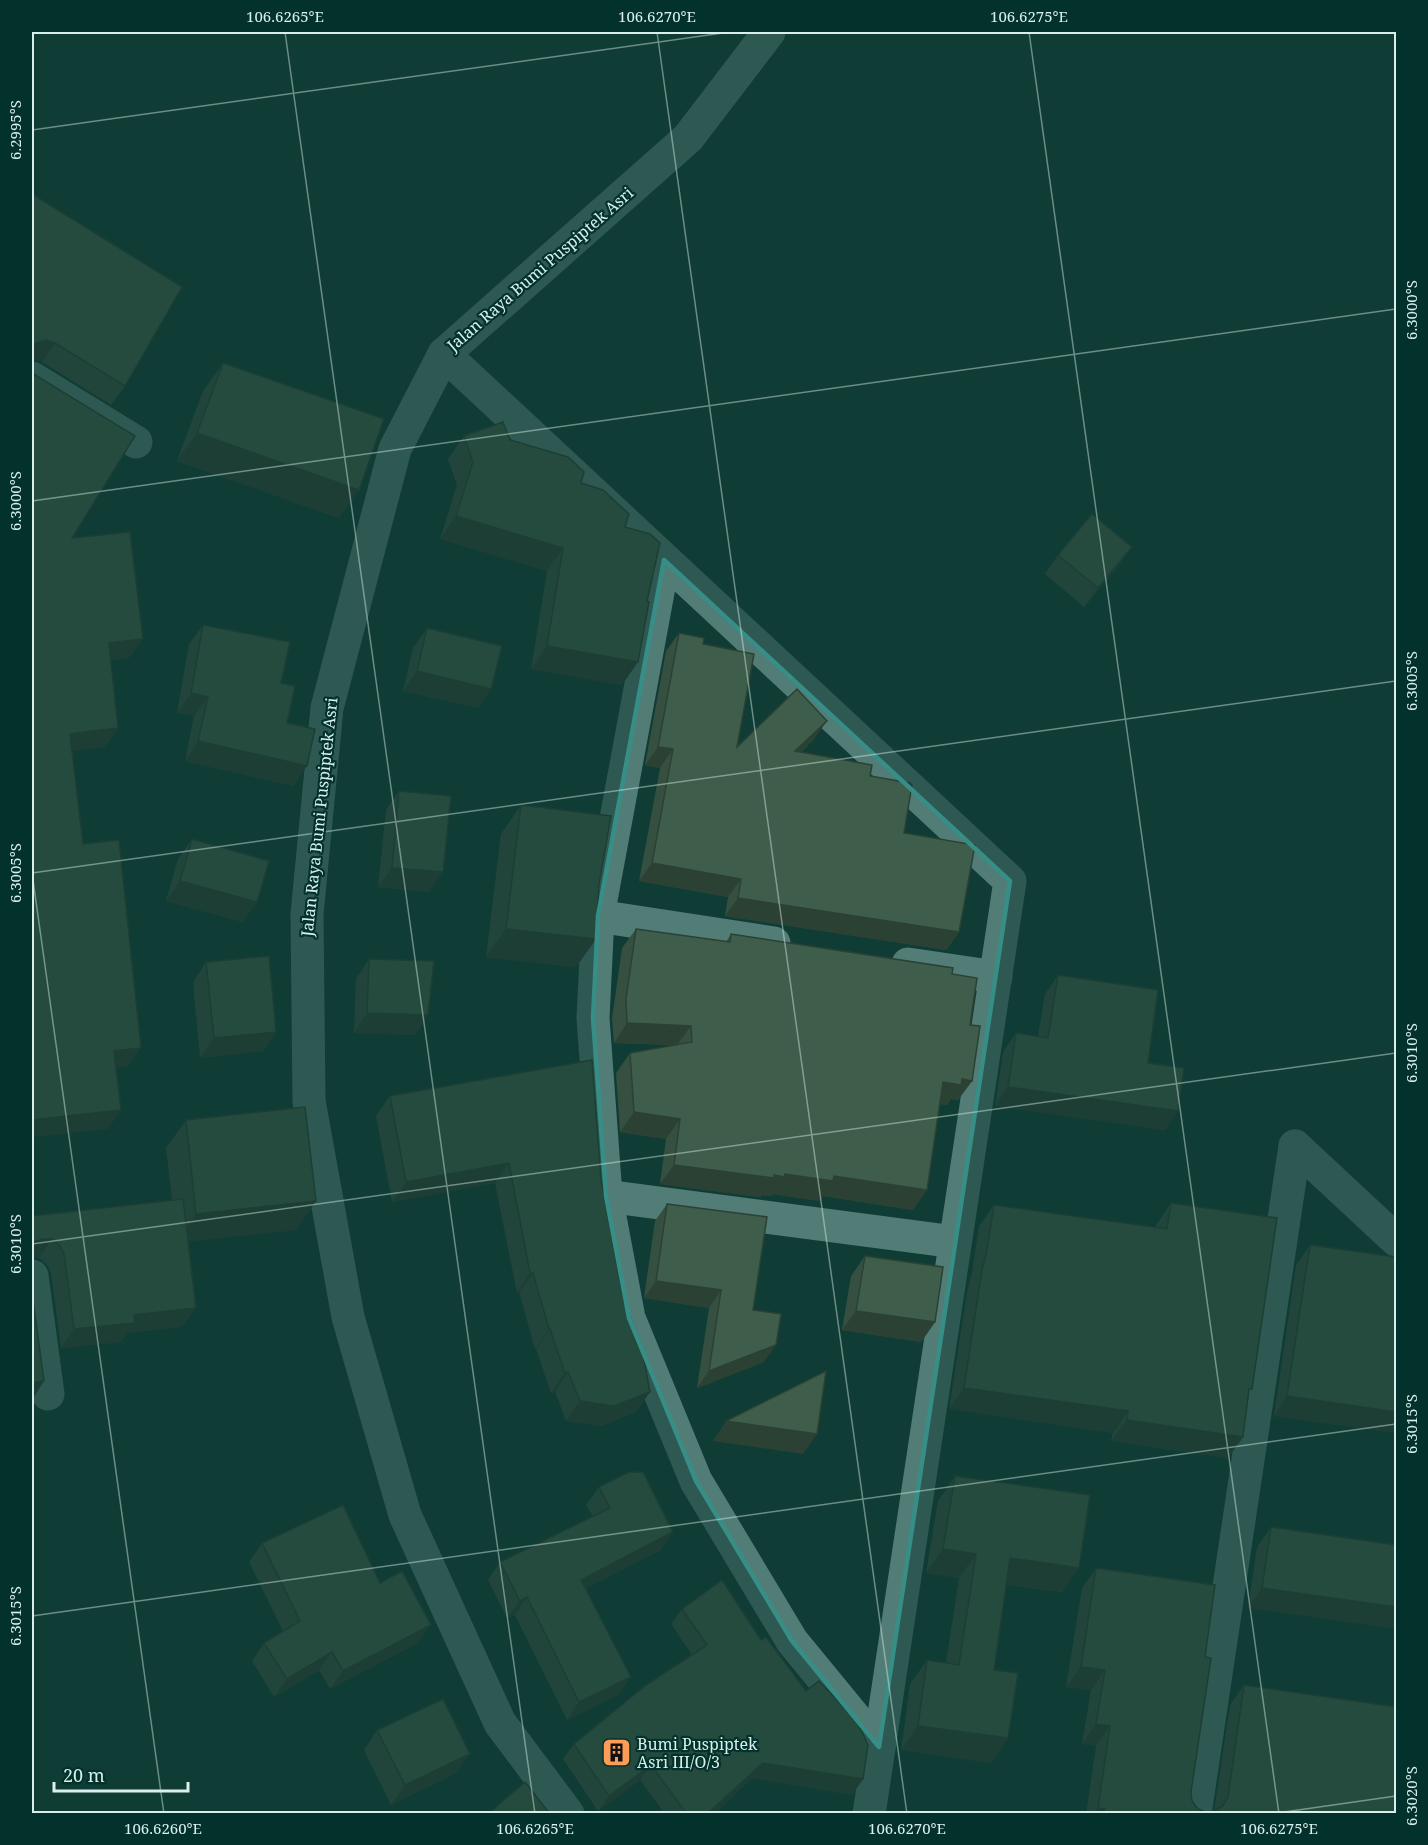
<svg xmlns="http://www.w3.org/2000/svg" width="1428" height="1845" font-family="'Noto Serif',serif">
<rect width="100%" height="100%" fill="#103c36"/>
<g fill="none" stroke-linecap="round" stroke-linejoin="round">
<g stroke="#527d76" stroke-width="33">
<path d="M444,354L1010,881L869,1814"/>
<path d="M32,378L136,442"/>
<path d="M664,560L598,916L593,1018L606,1196L629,1318L696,1481L792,1641L879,1747"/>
<path d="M598,916L774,943"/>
<path d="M908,964L996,977"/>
<path d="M1295,1146L1396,1240"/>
<path d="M606,1196L955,1242"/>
<path d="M32,1276L48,1394"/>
<path d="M568,1814L500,1723L405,1515L348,1317L309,1101L307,914L327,708L395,449L444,354L688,138L769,32"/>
<path d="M1195,1814L1295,1146"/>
</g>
</g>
<g fill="#355040">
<path d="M32,194L125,386L111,405L42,362L33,359Z"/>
<path d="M223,363L339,518L177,461L203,391Z"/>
<path d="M464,436L510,440L581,483L625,527L622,685L531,669L547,571L440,539L457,485L448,459Z"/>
<path d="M1132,547L1118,567L1084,607L1045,574L1058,555Z"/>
<path d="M203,625L281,683L287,723L293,786L185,761L194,716L177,713L189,644Z"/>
<path d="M427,628L491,689L478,708L403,691L413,648Z"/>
<path d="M679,633L703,644L737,747L814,739L801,752L870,776L904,833L959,932L946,950L725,916L728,897L639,881L660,768L645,765L666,651Z"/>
<path d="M399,791L429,892L378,887L386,810Z"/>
<path d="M521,805L599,884L596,939L576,967L486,957L501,834Z"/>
<path d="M192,839L243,922L166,901L178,859Z"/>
<path d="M636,929L726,942L731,934L952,974L970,1025L972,1081L958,1100L951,1099L947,1105L940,1104L913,1210L823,1196L820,1201L773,1194L771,1196L762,1195L760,1197L660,1184L666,1139L620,1132L616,1073L630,1053L674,1045L614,1043L612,1019L622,948Z"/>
<path d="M369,959L428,1015L415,1035L354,1033L356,979Z"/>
<path d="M206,962L276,1032L263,1051L200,1058L193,982Z"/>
<path d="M1058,975L1148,1063L1178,1111L1165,1130L995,1106L1003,1052L1016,1033L1038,1036L1045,994Z"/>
<path d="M390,1096L601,1180L636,1412L601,1426L566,1421L555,1392L551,1393L536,1349H535L519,1292L517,1293L495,1183L392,1202L376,1116Z"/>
<path d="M186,1120L316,1201L296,1230L188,1241L182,1327L127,1333L121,1342L61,1348L51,1273L47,1265L39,1258H32V1216L172,1200L166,1148Z"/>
<path d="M1171,1203L1249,1393L1243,1437L1228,1458L1111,1441L1113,1433L949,1409L967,1292L972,1272L979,1226L994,1205L1156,1228V1225Z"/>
<path d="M667,1204L753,1310L764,1362L697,1388L709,1308L644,1298L655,1221Z"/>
<path d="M1310,1245L1396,1257V1433L1274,1416L1296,1265Z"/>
<path d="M865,1256L935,1322L921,1342L842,1330L851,1276Z"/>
<path d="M955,1476L1062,1592L1006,1585L994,1670L1008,1738L991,1763L901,1750L910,1684L927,1660L946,1663L959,1578L926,1573L938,1501Z"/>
<path d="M599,1487L661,1550L586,1588L631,1677L618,1695L567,1720L515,1615L507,1618L488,1580L500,1562L593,1517L586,1505Z"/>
<path d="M1271,1527L1396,1545L1248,1608L1257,1547Z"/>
<path d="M262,1543L380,1583L418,1643L330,1689L319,1670L274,1697L252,1661L264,1643L283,1631L249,1562Z"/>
<path d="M1096,1568L1205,1657L1191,1792L1192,1801L1198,1809L1206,1812L1214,1811L1230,1705L1244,1685L1393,1706L1396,1686V1814H1086L1096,1746L1082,1744L1091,1690L1066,1687L1082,1588Z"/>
<path d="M682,1609L761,1640L863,1779L852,1795L752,1778L714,1814H665L640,1780L598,1811L563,1759L574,1744L692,1655L671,1624Z"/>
<path d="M377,1730L456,1773L391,1805L364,1750Z"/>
</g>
<g fill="#2b4134">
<path d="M46,340L55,343L42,362L32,360V347L36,343Z"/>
<path d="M197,433L359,490L339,518L177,461Z"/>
<path d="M456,516L563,548L547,571L440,539Z"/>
<path d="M1132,547L1118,567L1084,607L1098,588Z"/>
<path d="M143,639L129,658L96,662L109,643Z"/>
<path d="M547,646L638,662L622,685L531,669Z"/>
<path d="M417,671L491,689L478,708L403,691Z"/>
<path d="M191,693L208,697L194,716L177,713Z"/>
<path d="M827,721L814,739L782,770L795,751Z"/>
<path d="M118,728L105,747L57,753L70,734Z"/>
<path d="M198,741L307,766L293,786L185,761Z"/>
<path d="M658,747L673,749L660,768L645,765Z"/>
<path d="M652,863L741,879L728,897L639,881Z"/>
<path d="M392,868L443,872L429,892L378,887Z"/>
<path d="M180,881L257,902L243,922L166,901Z"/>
<path d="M738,898L959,932L946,950L725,916Z"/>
<path d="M506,929L596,939L576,967L486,957Z"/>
<path d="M367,1013L428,1015L415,1035L354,1033Z"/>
<path d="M627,1023L691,1026L677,1045L614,1043Z"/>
<path d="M276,1032L263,1051L200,1058L214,1038Z"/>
<path d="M141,1048L127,1067L100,1070L114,1051Z"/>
<path d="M962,1079L972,1081L958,1100L951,1099L947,1105L929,1102L943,1082Z"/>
<path d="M1008,1087L1178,1111L1165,1130L995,1106Z"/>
<path d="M121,1110L108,1129L32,1137V1120Z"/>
<path d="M634,1112L680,1119L666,1139L620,1132Z"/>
<path d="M509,1163L495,1183L392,1202L406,1182Z"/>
<path d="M674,1165L774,1175L785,1174L834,1176L927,1190L913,1210L823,1196L820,1201L773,1194L771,1196L762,1195L760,1197L660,1184Z"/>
<path d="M316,1201L296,1230L176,1243L196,1214Z"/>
<path d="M42,1239H52L39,1258H32V1245L34,1242Z"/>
<path d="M530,1273H533L519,1292L517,1293Z"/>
<path d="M656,1281L721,1290L709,1308L644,1298Z"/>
<path d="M196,1308L182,1327L127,1333L121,1342L61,1348L74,1329L134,1315Z"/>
<path d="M856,1311L935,1322L921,1342L842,1330Z"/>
<path d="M549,1329H550L536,1349H535Z"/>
<path d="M776,1345L764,1362L697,1388L709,1371Z"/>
<path d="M568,1372L555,1392L551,1393L565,1373Z"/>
<path d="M44,1381L32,1400V1383Z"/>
<path d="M964,1388L1128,1411L1113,1433L949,1409Z"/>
<path d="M650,1392L636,1412L601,1426L566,1421L580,1401Z"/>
<path d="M1287,1396L1396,1412V1433L1274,1416Z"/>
<path d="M1127,1420L1243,1437L1228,1458L1111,1441Z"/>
<path d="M726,1421L817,1434L803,1454L713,1441Z"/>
<path d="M673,1532L661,1550L569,1597L581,1580Z"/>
<path d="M943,1549L976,1554L959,1578L926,1573Z"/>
<path d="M1010,1558L1079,1568L1062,1592L993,1583Z"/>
<path d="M1262,1588L1396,1607V1629L1248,1608Z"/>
<path d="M527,1597L515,1615L507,1618L520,1601Z"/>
<path d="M431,1625L418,1643L330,1689L343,1671Z"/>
<path d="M332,1652L319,1670L274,1697L287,1679Z"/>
<path d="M1081,1667L1105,1670L1091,1690L1066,1687Z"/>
<path d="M631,1677L618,1695L567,1720L579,1702Z"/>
<path d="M1096,1724L1110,1726L1096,1746L1082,1744Z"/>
<path d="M918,1726L1008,1738L991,1763L901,1750Z"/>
<path d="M470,1754L456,1773L391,1805L405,1785Z"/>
<path d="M763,1763L863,1779L852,1795L752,1778L714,1814H707Z"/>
<path d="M651,1765L640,1780L598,1811L609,1796Z"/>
<path d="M1098,1808L1105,1809L1102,1814H1094Z"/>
</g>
<g fill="#3e5d4a" stroke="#2b4134" stroke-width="1.5">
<path d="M32,194L182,287L125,386L55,343L46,340L36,343L32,347Z"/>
<path d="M223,363L384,419L359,490L197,433Z"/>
<path d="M32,371L35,375L135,436L72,538L130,532L143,639L109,643L118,728L70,734L83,844L119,840L141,1048L114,1051L121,1110L32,1120Z"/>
<path d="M503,422L510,440L568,457L584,472L581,483L603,490L629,514L625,527L650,534L660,543L647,601L649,602L638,662L547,646L563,548L456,516L473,462L464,436Z"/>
<path d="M1092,514L1132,547L1098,588L1058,555Z"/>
<path d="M203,625L290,642L281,683L295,686L287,723L315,729L307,766L198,741L208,697L191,693Z"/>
<path d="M427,628L502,646L491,689L417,671Z"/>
<path d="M679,633L704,638L703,644L754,654L737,747L797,689L827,721L795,751L872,765L870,776L910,783L912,785L904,833L975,845L959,932L738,898L741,879L652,863L673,749L658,747Z"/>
<path d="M399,791L451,796L443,872L392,868Z"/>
<path d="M521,805L611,816L599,884L596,939L506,929Z"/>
<path d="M192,839L269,861L257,902L180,881Z"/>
<path d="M636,929L730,942L731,934L953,968L952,974L977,978L970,1025L980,1026L972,1081L962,1079L961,1085L943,1082L927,1190L834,1176L833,1181L785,1174L784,1177L774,1175V1178L674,1165L680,1119L634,1112L630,1053L692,1042L691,1026L627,1023L626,999Z"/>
<path d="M269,956L276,1032L214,1038L206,962Z"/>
<path d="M369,959L434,961L428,1015L367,1013Z"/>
<path d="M1058,975L1158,990L1148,1063L1184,1068L1178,1111L1008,1087L1016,1033L1048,1038Z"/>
<path d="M592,1060L601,1180L624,1302L641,1344L650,1392L614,1406L580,1401L568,1372L565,1373L550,1329H549L533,1273H530L509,1163L406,1182L390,1096Z"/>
<path d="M305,1107L316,1201L196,1214L186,1120Z"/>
<path d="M183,1199L196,1308L134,1315L135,1323L74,1329L64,1254L60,1246L52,1239H42L34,1242L32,1245V1216Z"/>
<path d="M1171,1203L1277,1218L1252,1389H1249L1243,1437L1127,1420L1128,1411L964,1388L982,1270L987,1250L994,1205L1167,1229Z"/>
<path d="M667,1204L767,1217L753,1310L781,1314L776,1345L709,1371L721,1290L656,1281Z"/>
<path d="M1310,1245L1396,1257V1412L1287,1396Z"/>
<path d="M865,1256L943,1267L935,1322L856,1311Z"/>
<path d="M32,1293L44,1381L32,1383Z"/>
<path d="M826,1371L817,1434L726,1421Z"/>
<path d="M629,1472H643L673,1532L581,1580L631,1677L579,1702L527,1597L520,1601L500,1562L610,1508L599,1487Z"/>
<path d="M955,1476L1090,1495L1079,1568L1010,1558L994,1670L1018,1673L1008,1738L918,1726L927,1660L959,1665L976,1554L943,1549Z"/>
<path d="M343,1505L380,1583L402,1571L431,1625L343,1671L332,1652L287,1679L264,1643L300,1621L262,1543Z"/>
<path d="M1271,1527L1396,1545V1607L1262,1588Z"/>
<path d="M1096,1568L1215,1585L1205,1657L1211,1658L1191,1792L1192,1801L1198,1809L1206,1812L1215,1811L1223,1806L1228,1797L1244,1685L1396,1707V1814H1104L1105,1809L1098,1808L1110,1726L1096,1724L1105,1670L1081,1667Z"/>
<path d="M722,1580L761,1640L766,1637L806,1691L819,1681L857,1721L868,1745L863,1779L763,1763L707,1814H687L651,1765L609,1796L574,1744L646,1685L707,1645L682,1609Z"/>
<path d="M443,1699L470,1754L405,1785L377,1730Z"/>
<path d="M525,1782L550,1814H488Z"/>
</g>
<path d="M0 0H1428V1845H0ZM664,560L1010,881L879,1747L792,1641L696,1481L629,1318L606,1196L593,1018L598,916Z" fill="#103c36" fill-opacity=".55" fill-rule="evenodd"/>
<path fill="none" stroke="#378e87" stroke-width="4.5" stroke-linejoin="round" d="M664,560L1010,881L879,1747L792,1641L696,1481L629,1318L606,1196L593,1018L598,916Z"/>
<path fill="none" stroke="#d9efeb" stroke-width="1.5" stroke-opacity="0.45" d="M285,32L535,1814M657,32L907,1814M1029,32L1279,1814M32,130L730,32M32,501L1396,309M32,873L164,1814M32,873L1396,681M32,1244L1396,1053M32,1616L1396,1424M1270,1814L1396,1796"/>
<defs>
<symbol id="building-square" viewBox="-11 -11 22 22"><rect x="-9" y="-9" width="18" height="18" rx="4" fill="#fd9c56" stroke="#03322c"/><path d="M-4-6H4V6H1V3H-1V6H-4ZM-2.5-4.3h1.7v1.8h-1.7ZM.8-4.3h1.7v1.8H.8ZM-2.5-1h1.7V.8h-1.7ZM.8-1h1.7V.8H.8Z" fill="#111"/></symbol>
</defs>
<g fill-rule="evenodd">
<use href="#building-square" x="600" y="1736" width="33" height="33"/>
</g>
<g text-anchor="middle" stroke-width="4.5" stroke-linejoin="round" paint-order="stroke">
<g font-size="16" fill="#d9efeb" stroke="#03322c">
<text transform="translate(540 269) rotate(-41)" y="6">Jalan Raya Bumi Puspiptek Asri</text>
<text transform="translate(319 817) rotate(-84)" y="6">Jalan Raya Bumi Puspiptek Asri</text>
</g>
<g font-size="16" fill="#d9efeb" stroke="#03322c" text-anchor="start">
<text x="637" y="1750">Bumi Puspiptek<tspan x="637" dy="18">Asri III/O/3</tspan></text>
</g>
</g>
<rect width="1428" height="1845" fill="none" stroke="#03322c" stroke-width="66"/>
<path d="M54 1782v9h134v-9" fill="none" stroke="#d9efeb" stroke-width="3"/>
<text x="63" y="1782" font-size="18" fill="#d9efeb" stroke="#03322c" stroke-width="4.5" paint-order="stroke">20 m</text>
<rect x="33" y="33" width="1362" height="1779" fill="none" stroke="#d9efeb" stroke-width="2"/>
<g font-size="15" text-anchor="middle" fill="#d9efeb">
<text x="285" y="22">106.6265°E</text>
<text x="657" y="22">106.6270°E</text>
<text x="1029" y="22">106.6275°E</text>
<text transform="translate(16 130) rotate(-90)" y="5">6.2995°S</text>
<text transform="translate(1412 310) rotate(-90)" y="5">6.3000°S</text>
<text transform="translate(16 501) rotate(-90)" y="5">6.3000°S</text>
<text transform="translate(1412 681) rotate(-90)" y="5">6.3005°S</text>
<text transform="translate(16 873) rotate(-90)" y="5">6.3005°S</text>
<text transform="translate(1412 1053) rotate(-90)" y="5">6.3010°S</text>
<text transform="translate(16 1244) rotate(-90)" y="5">6.3010°S</text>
<text transform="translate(1412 1424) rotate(-90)" y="5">6.3015°S</text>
<text transform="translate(16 1616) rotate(-90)" y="5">6.3015°S</text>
<text transform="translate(1412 1796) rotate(-90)" y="5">6.3020°S</text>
<text x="163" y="1834">106.6260°E</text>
<text x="535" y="1834">106.6265°E</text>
<text x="907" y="1834">106.6270°E</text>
<text x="1279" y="1834">106.6275°E</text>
</g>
</svg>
